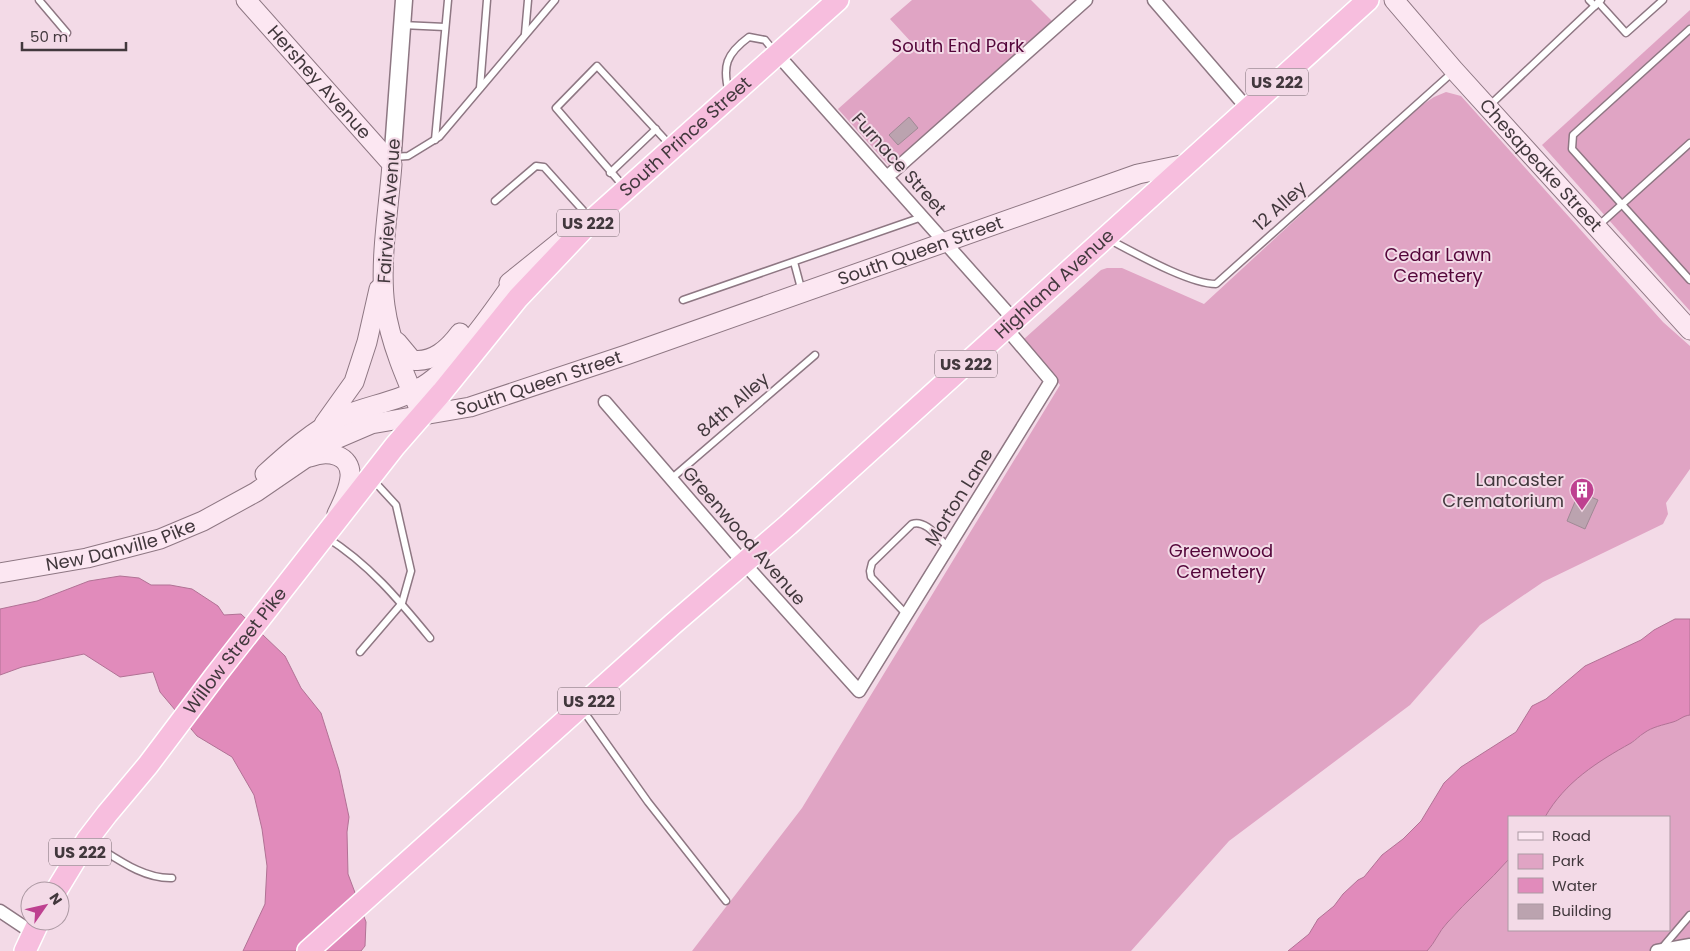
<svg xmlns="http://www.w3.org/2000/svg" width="1690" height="951" font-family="Poppins,sans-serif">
<rect width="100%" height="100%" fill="#f3dae7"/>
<g fill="#e0a4c4">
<path d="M912,0H1031L1054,23L891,168L838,109L912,43L890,19Z"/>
<path d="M1690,10V311L1542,145Z"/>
<path d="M1446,92L1461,96L1663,322L1690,346V469L1666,503L1668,514L1663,524L1543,582L1480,625L1410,705L1229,841L1131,951H692L802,808L1060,385L1024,339L1101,270L1107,268H1122L1204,304L1413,111L1434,97Z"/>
<path d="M1683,715H1690V951H1427C1435,943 1439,931 1447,923C1467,900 1489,882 1509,859V930H1669V817H1545C1556,797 1575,778 1593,764C1605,755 1620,749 1633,742C1637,739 1641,735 1645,732C1657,725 1671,724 1683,715Z"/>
</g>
<g fill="#e18bbb" stroke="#b17295">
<path d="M120,576L139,578L151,585H170L192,589L218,606L224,615L241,614L285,656L301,688L321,713L339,770L349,817L347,832L348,874L366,922L365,946L361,951H243L265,904L267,866L262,829L254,795L232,757L197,736L160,692L153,672L120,677L84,654L22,667L0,675V609L37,601L89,581Z"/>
<path d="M1675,619H1690V715C1682,716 1680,720 1673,722C1663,725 1652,727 1644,733C1639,736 1636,740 1631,743C1597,762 1565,782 1545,817H1509V859C1489,882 1467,900 1447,923C1439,931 1435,943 1427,951H1288L1309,934L1318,919L1334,906L1343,894L1358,880L1364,877L1382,855L1403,839L1421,821L1444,783L1461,767L1516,732L1532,706L1546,699L1585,666L1641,640L1654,630Z"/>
</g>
<g fill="#bba3af" stroke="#a08995">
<path d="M909,117L918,128L898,145L889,135Z"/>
<path d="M1579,492L1598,500L1585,529L1567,521Z"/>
</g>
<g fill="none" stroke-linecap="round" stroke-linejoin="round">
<defs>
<g id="service">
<path d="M39,0L67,33"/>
<path d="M1589,0L1595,6"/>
<path d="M1598,2L1626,33L1663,0"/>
<path d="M402,25L445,27"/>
<path d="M1690,29L1573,135L1572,149L1690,280"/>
<path d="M525,34L528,0"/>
<path d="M480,88L487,0"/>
<path d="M729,93C722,66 726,54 749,37L765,40L774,51"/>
<path d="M1489,106L1601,0"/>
<path d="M435,140L448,0"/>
<path d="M394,157L408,156L439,137L555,0"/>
<path d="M610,173L656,129"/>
<path d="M625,188L556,108L597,66L671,146"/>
<path d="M495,201L536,166L544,167L589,217"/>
<path d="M1599,225L1690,143"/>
<path d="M1110,240C1135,253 1189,284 1216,284L1454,71"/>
<path d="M794,262L802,292"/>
<path d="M683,300L922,217"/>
<path d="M671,479L815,355"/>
<path d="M326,537C369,564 398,599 430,638"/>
<path d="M906,614L871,577L870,571L872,563L912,524C926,519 939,539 949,548"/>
<path d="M360,652L402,603L411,571L396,505L373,480"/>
<path d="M582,709L648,802L726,901"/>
<path d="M90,842C115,857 142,879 172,878"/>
<path d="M1662,948L1690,915"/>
</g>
<g id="minor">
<path d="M1154,0L1247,108"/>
<path d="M777,54L1014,320"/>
<path d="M887,177L1086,0"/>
<path d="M605,402L743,562L859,691L1051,381L1006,328"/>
<path d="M0,911L33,933"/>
<path d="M1657,951L1690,945"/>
</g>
<path id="tertiary" d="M392,164L404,0"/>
<g id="secondary">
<path id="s1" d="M246,0L392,164C389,207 379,263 385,306C390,343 407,381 422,415"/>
<path id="s2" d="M1394,0L1454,70L1690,330"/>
<path d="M509,283L571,233"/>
<path d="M397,342L412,360C433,363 448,349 460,333"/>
<path d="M324,424L354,382L367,342L379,289"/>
<path d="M310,457C327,450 352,454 350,477C349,489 342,504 337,514"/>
<path d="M265,474C288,453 313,431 341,417C367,405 399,402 423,386C456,366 495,309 517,277"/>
<path id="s3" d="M0,573L87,558L160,539L203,521L256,492L329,442L371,424L470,407L626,355L1138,174L1186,164"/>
</g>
<g id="trunk">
<path id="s4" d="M56,891L87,840L107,814L148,765L215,676L395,446L442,392L518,298L592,220L838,0"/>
<path d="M25,951L39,921"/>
<path id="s5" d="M308,951L673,624L788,525L1368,0"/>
</g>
</defs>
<use href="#service" stroke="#8e7783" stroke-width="9"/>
<use href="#minor" stroke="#8e7783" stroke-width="15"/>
<use href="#tertiary" stroke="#8e7783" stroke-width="19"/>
<use href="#secondary" stroke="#8e7783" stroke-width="21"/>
<use href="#trunk" stroke="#fff" stroke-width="24"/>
<use href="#service" stroke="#fff" stroke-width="6"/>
<use href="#minor" stroke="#fff" stroke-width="12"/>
<use href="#tertiary" stroke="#fff" stroke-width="16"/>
<use href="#secondary" stroke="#fce7f2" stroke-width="19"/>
<use href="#trunk" stroke="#f7bede" stroke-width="21"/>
</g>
<defs>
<symbol id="building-pin" viewBox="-11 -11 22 30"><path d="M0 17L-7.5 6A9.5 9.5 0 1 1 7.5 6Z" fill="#be4190" stroke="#f3dae7"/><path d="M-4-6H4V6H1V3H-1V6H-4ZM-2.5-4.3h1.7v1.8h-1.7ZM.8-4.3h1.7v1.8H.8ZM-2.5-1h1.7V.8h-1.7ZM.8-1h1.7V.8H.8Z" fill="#fff"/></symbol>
</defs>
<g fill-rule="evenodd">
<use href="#building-pin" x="1568" y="476" width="28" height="38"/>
</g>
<g text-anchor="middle" stroke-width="4" stroke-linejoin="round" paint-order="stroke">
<g fill="#f3dae7" stroke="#776970" stroke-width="1">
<rect x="1246" y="68.5" width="62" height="27" rx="4"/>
<rect x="557" y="209.5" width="62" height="27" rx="4"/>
<rect x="935" y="350.5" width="62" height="27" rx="4"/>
<rect x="558" y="687.5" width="62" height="27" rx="4"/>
<rect x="49" y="838.5" width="62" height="27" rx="4"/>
</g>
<g font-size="16" font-weight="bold" fill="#42383d">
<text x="1277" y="88">US 222</text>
<text x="588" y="229">US 222</text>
<text x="966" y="370">US 222</text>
<text x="589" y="707">US 222</text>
<text x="80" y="858">US 222</text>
</g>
<g font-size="18" fill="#54063a" stroke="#f3dae7">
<text x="958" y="52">South End Park</text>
<text x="1438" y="261">Cedar Lawn<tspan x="1438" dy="21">Cemetery</tspan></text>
<text x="1221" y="557">Greenwood<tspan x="1221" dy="21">Cemetery</tspan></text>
</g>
<g font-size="18" fill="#42383d" stroke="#f3dae7">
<text dy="6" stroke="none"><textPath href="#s1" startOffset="110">Hershey Avenue</textPath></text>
<text dy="6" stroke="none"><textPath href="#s4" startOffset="985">South Prince Street</textPath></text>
<text transform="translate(899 164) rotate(48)" y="6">Furnace Street</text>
<text dy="6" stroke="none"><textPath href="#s2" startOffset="221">Chesapeake Street</textPath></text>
<text transform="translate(1280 206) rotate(-42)" y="6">12 Alley</text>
<text transform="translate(389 211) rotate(-86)" y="6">Fairview Avenue</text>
<text dy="6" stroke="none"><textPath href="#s3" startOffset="982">South Queen Street</textPath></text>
<text dy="6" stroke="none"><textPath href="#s5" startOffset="1001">Highland Avenue</textPath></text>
<text dy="6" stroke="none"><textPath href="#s3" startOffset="578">South Queen Street</textPath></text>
<text transform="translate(733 405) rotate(-41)" y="6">84th Alley</text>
<text transform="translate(959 497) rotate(-58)" y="6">Morton Lane</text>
<text transform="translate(744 536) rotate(49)" y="6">Greenwood Avenue</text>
<text dy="6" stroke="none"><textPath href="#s3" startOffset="124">New Danville Pike</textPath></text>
<text dy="6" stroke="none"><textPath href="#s4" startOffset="300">Willow Street Pike</textPath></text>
</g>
<g font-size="18" fill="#42383d" stroke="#f3dae7" text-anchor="end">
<text x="1564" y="486">Lancaster<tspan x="1564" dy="21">Crematorium</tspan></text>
</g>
</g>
<rect x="1508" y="816" width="162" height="115" fill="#f3dae7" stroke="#ac99a3"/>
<rect x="1518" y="832" width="25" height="8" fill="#fce7f2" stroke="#ac99a3"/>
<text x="1552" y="841" font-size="15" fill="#42383d">Road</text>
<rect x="1518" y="854" width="25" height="15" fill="#e0a4c4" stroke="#ac99a3"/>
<text x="1552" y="866" font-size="15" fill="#42383d">Park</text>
<rect x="1518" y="878" width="25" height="15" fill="#e18bbb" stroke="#ac99a3"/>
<text x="1552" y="891" font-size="15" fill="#42383d">Water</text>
<rect x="1518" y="904" width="25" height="15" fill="#bba3af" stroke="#ac99a3"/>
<text x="1552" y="916" font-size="15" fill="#42383d">Building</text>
<g transform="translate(45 906) rotate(56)"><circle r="24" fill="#f3dae7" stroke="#ac99a3"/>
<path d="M0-4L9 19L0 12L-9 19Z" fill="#be4190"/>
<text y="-8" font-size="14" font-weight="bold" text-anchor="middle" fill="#42383d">N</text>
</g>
<path d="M22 42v8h104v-8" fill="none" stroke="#42383d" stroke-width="2.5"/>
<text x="30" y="42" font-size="15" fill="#42383d" stroke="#f3dae7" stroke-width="4" paint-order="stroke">50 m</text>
</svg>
